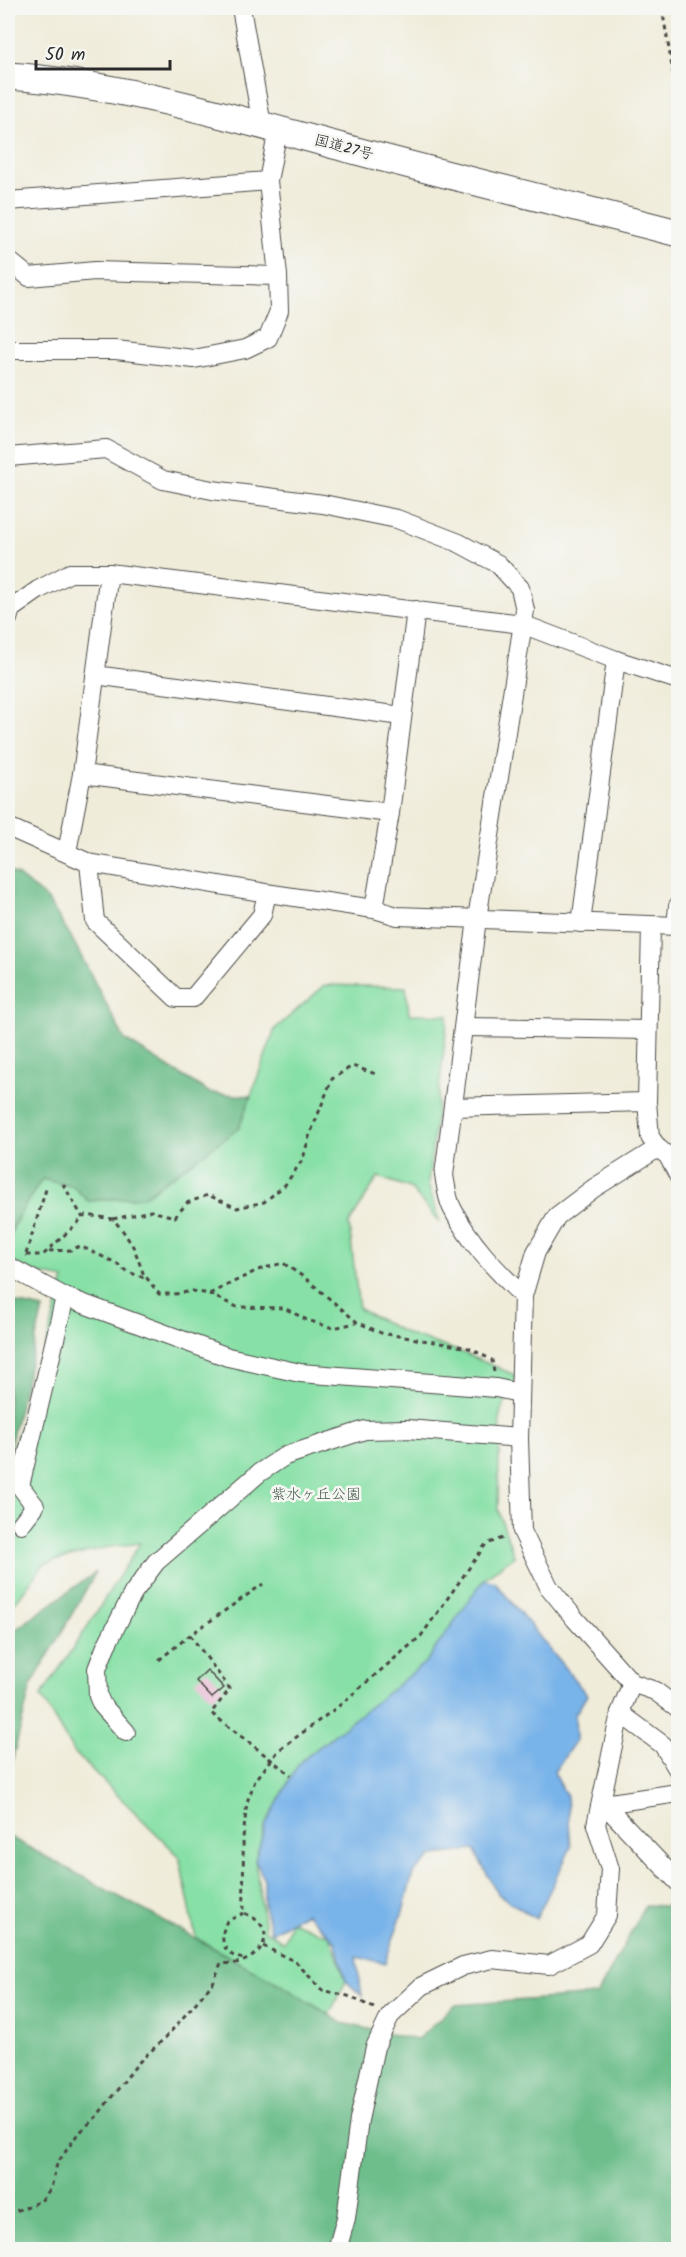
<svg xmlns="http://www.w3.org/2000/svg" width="686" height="2257" font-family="Kalam,'Klee One',sans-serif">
<rect width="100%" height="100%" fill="#f6f6f2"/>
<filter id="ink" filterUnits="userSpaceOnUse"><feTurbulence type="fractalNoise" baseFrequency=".0167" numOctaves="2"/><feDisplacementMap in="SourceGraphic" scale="12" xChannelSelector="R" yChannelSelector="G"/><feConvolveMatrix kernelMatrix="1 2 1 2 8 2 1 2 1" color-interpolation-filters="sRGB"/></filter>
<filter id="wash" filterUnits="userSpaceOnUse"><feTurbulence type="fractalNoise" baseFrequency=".008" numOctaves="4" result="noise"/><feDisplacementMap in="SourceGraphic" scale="24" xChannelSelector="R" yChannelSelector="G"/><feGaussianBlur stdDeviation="1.35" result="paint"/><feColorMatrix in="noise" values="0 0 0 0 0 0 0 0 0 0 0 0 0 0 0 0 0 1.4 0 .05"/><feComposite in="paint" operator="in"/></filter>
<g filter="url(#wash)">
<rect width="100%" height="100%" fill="#f0ecda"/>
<path fill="#87e0a6" stroke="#598668" stroke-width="1.5" d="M325,985L406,987L409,1014L448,1015L428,1184L440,1223L410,1188L378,1177L349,1224L359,1309L409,1335L461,1352L517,1376L500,1414L498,1510L514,1556L484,1579L426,1662L299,1763L266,1824L255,1860L265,1930L284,1942L291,1921L330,1936L346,1981L329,2015L299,1996L196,1938L179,1856L73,1751L41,1696L84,1632L140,1543L104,1548L44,1564L8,1612V1463L37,1379L64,1279L40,1274L8,1261C7,1229 23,1204 42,1179L74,1187L88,1201L143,1197L239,1128L275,1029Z"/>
<g fill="#6dbe8b" stroke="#4c745b" stroke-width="1.5">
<path d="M8,871L17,875L47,899L70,935L125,1040L210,1093L251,1096L239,1128L143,1197L88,1201L74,1187L42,1179L13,1225L8,1247Z"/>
<path d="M8,1301L43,1309L8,1454Z"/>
<path d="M96,1572L31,1686L8,1777V1635Z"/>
<path d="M8,1836L283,1986L342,2023L417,2040L454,2005L597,1995L646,1905L678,1907V2249H8Z"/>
</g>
<path fill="#78b3e9" stroke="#526f8a" stroke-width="1.5" d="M484,1579L495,1582L587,1695L575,1715L576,1740L554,1772L567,1797L571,1847L536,1919L498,1894L474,1850L434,1855L413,1873L404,1908L385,1963L356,1957L362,1996L346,1981L335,1941L306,1913L271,1933L264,1905V1879L255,1860L266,1824L299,1763L426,1662Z"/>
<g id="blocks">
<path fill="#e7b2d1" d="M207,1670L224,1688L212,1698L196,1681Z"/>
</g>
</g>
<g filter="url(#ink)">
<use href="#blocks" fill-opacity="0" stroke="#494845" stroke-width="1.5"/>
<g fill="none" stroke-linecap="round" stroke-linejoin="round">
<defs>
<g id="minor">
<path d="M241,8L262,125"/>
<path d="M8,201L268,181"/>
<path d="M8,260L29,277L95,271L278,276"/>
<path d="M8,350H116L194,359L245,349L268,338L279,311L278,276L268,181L278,130"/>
<path d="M8,457L106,449L163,480L212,490L323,504L397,519L459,543L498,564L520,588L525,610L477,919L444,1175C446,1186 447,1198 452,1208C469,1242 495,1269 523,1296"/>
<path d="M8,619L11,609L38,590L70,573H109L522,624L616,660L678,680"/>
<path d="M95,675L402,716"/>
<path d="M82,774L390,813"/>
<path d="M8,827L89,863L267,893L374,909L397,916L678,926"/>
<path d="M67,852L82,774L109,573"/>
<path d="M89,863L95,921L176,998H193L262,915L267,893"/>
<path d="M374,909L390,813L416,610"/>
<path d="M581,923L616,660"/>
<path d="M651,926L647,1102L650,1137L658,1148L668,1156L678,1175"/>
<path d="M676,926L678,906"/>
<path d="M464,1027L648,1030"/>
<path d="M453,1107L647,1102"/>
<path d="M658,1148L594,1188L557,1216L536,1252L523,1296L519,1438L522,1531L549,1587L575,1619L632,1683L655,1691L678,1708"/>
<path d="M8,1266L65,1297L228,1357L300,1373L496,1388L519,1393"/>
<path d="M21,1524L35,1506L20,1486L65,1297"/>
<path d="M632,1683L620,1713L663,1745L678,1770"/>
<path d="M126,1732L102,1705L98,1696L97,1669L106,1646L133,1593L156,1562L259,1473L285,1456L365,1430L407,1429L519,1438"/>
<path d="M678,1793L604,1804L678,1882"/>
<path d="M337,2250L346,2218L359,2120L375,2047L390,2016L422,1986L463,1966L492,1959L549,1965L589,1944L607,1915L610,1869L596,1825L620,1713"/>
</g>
<path id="highway" d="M8,76C124,84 237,119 349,149C458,178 569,205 678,233"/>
</defs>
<use href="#minor" stroke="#494845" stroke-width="20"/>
<use href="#highway" stroke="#494845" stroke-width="29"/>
<g stroke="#494845" stroke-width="3" stroke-dasharray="4.5 4.5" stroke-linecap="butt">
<path d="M662,8L678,102"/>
<path d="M63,1184L83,1218"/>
<path d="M113,1219L151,1211L175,1217L187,1203L208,1195L237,1208L264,1202L285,1185L303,1159L309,1137L332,1079L352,1066L376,1074"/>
<path d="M49,1251L71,1250L80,1246L116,1263L126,1271L147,1279"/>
<path d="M26,1254L47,1186"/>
<path d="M26,1255H43L86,1215L113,1219L123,1231L134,1248L143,1273L159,1294H175L193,1291L209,1294L258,1270L283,1263L305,1278L357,1322L381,1333L469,1348L492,1360L494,1372"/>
<path d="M209,1294L237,1307L284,1308L307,1320L333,1328L356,1323"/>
<path d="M190,1635L230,1689L211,1713L291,1775"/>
<path d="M159,1660L190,1635L263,1584"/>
<path d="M244,1913L227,1921C217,1940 225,1958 246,1959"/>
<path d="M263,1946L296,1962L322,1990L348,1996L374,2008"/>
<path d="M8,2214L41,2201L51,2188L57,2164L77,2135L97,2116L138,2063L166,2037L213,1983L221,1963C256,1969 287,1930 244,1913L243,1838L247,1802L255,1781L279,1750L340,1705L421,1636L486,1544L506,1537"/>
</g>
<use href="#minor" stroke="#fff" stroke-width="18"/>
<use href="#highway" stroke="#fff" stroke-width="27"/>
</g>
</g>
<g text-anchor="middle" stroke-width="5" stroke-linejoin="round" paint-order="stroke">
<g font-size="15" fill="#2b2b2b" stroke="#f6f6f2">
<text transform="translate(344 147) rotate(15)" y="5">国道27号</text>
</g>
<g font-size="15" fill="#42584a" stroke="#f6f6f2">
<text x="316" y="1499">紫水ヶ丘公園</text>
</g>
</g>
<rect width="686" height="2257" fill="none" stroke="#f6f6f2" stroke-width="30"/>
<path d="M36 60v9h134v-9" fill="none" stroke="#2b2b2b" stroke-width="3"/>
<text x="45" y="60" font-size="18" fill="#2b2b2b" stroke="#f6f6f2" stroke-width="4.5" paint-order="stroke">50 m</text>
</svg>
